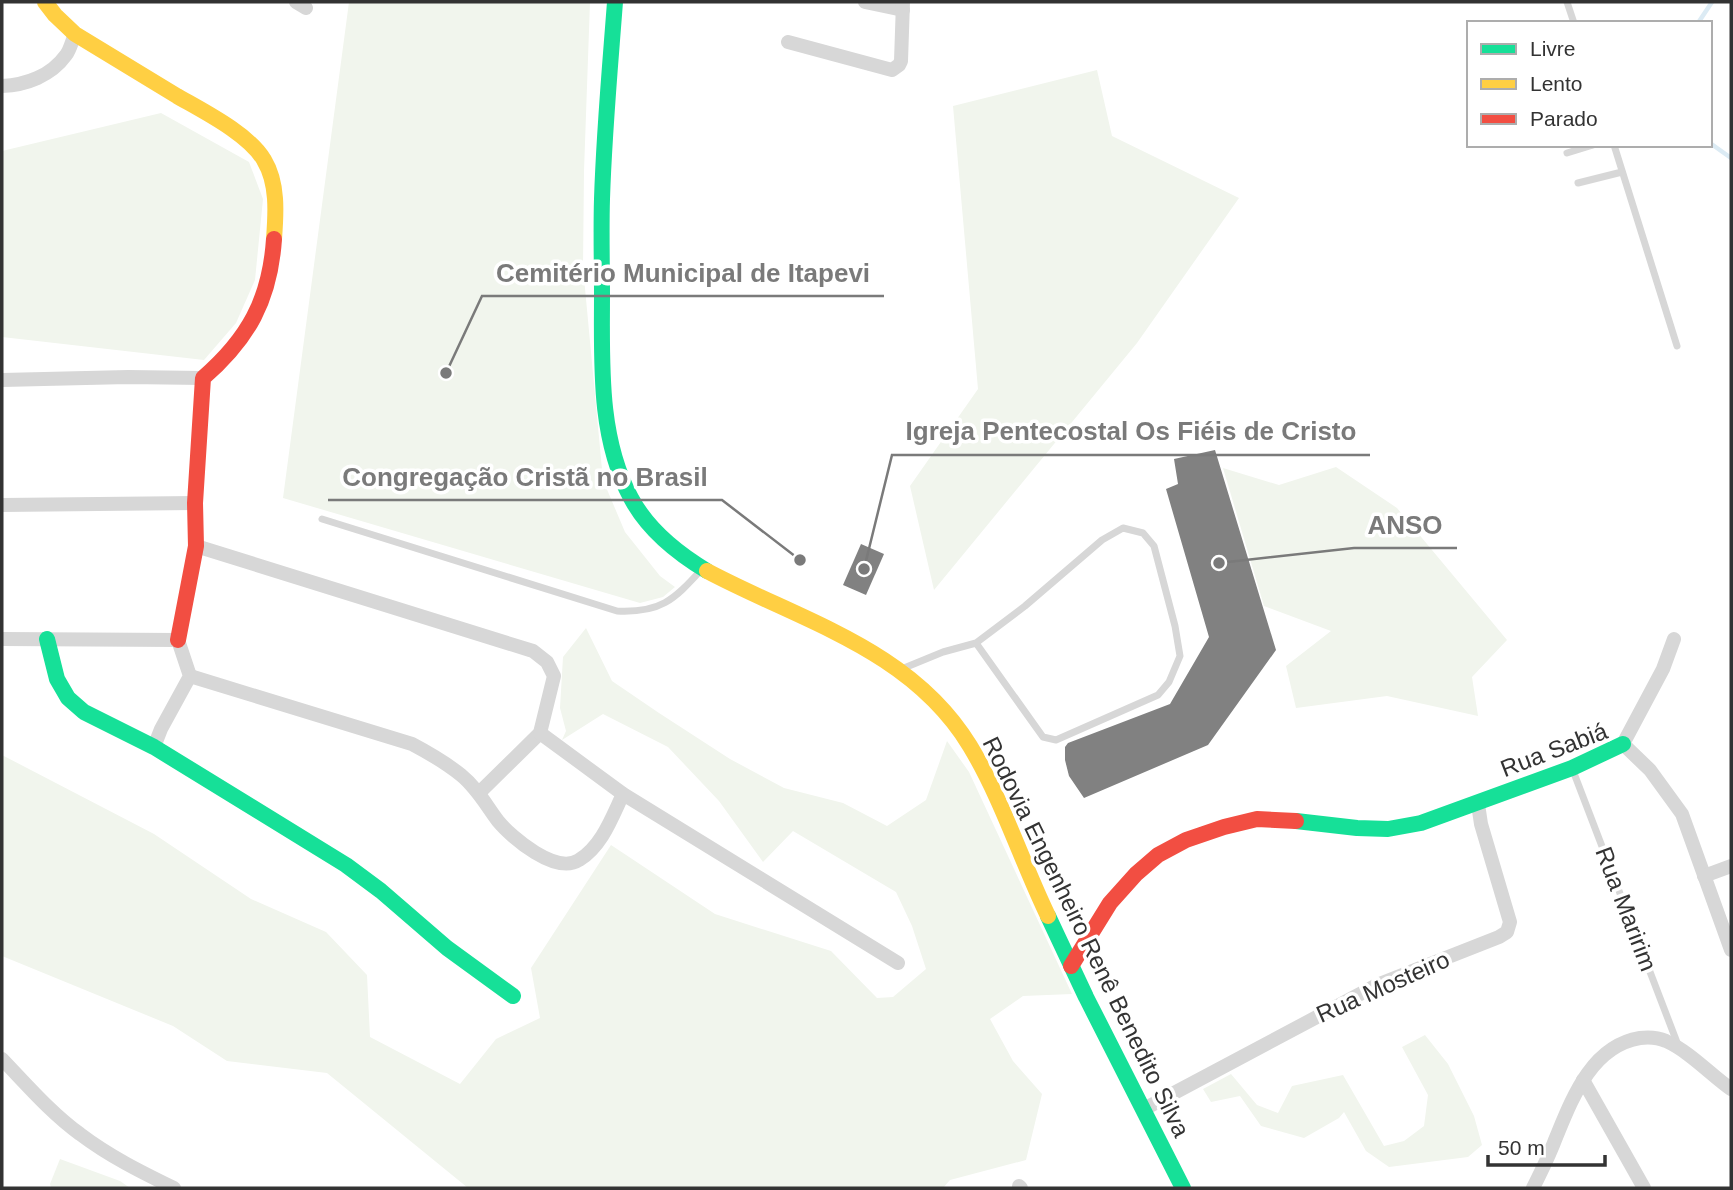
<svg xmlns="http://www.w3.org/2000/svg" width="1733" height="1190" font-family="Arial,sans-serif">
<rect width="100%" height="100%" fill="#fff"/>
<g fill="#f1f5ed">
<path d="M349,2H590L584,171L583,267L603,480L625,532L660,576L675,587L663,597L640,603L283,498Z"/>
<path d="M1097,70L1112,136L1239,198L1137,343L934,590L910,486L978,389L953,106Z"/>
<path d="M161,113L249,162L263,199L255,280L236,323L204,360L2,337V151Z"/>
<path d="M1336,467L1397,508L1507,640L1472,677L1478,716L1387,696L1296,708L1286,666L1331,631L1264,606L1223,468L1279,485Z"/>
<path d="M586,628L612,681L659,713L730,759L784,788L843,803L887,826L926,800L947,741L969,772L1072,994L1023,996L990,1019L1013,1061L1042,1094L1026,1160L950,1180L943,1188H468L327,1073L227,1061L173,1026L2,956V755L154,834L251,899L326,932L367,975L370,1037L460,1084L496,1039L540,1018L531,968L611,845L715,914L831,951L877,998L893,997L926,969L912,926L896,892L793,831L763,862L719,801L668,747L603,714L562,740L566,731L560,708L563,657Z"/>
<path d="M1425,1035L1448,1064L1474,1116L1482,1145L1468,1157L1389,1167L1366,1151L1344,1112L1339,1118L1304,1138L1261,1126L1240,1096L1211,1102L1203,1089L1231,1074L1257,1105L1278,1113L1292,1086L1343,1075L1384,1146L1404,1141L1424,1126L1428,1095L1402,1047Z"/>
<path d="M60,1159L120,1181L130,1188H51L50,1184Z"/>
</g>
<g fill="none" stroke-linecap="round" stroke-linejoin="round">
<g stroke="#dcebf4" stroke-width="4.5">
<path d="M1698,23L1712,2"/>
<path d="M1710,143L1731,158"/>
</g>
</g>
<g fill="#818181">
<path d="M1215,450L1276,650L1208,745L1084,798L1069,776L1065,760V747L1068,743L1170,704L1209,637L1166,489L1178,484L1174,459Z"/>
<path d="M861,544L884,554L866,595L843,585Z"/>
</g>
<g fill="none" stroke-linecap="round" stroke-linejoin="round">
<g stroke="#d7d7d7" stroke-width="7">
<path d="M1567,2L1574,23"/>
<path d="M1614,145L1677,346"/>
<path d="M1567,153L1593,145"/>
<path d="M1578,183L1622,172"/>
<path d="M322,519L617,611C660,613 673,601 702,569"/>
<path d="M904,668L943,652L976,643L1025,606L1102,540L1123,528L1143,533L1154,546L1175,626L1180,656L1169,682L1158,695L1056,740L1043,737L976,643"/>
<path d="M1572,768L1678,1045"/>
</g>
<g stroke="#d7d7d7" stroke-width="14">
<path d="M296,2L306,8"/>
<path d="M865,2L903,10"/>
<path d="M788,42L892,70L899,65L901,61L903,2"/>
<path d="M2,86C26,85 51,76 66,55C70,50 72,41 75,34"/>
<path d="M2,380L128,377L203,378"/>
<path d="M2,505L195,503"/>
<path d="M196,546L533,651L547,662L554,676L540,733L479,793"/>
<path d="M2,639L178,640L190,676L161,729L154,747"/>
<path d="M1674,639L1663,669L1623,744L1650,770L1682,814L1731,950"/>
<path d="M190,676L412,744C429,753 446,763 461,775C477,788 486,805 498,821C512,838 556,875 579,860C602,846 612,817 623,794"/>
<path d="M540,733L623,794L898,963"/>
<path d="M1704,876L1731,866"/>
<path d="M2,1059C27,1085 51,1113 80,1134C109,1156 141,1172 174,1188"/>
<path d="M1583,1080L1644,1188"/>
<path d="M1144,1109L1377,985L1499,937L1507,932L1510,922L1481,824L1478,804"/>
<path d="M1019,1186L1021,1188"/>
<path d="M1533,1188C1541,1172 1549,1156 1555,1140C1572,1099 1591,1046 1640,1038C1648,1037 1659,1038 1666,1041C1690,1052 1710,1074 1731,1089"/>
</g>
<g stroke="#16e098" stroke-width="16">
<path d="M615,2C610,68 604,133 602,199C601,231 602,263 602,295C602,362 598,437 631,498C648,530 677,553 707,571"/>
<path d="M47,639L57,679L68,698L84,712L154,747L346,865L381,891L447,948L513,996"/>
<path d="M1296,821L1357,828L1388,829L1421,823L1572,768L1623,744"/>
<path d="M1048,916L1086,997L1183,1188"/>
</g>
<g stroke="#ffcf43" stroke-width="16">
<path d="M45,2L55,15L75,34C109,55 143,75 177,96C203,111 249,134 264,160C278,183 276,213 274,239"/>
<path d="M707,571C801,621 911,649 970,746C1002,799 1021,860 1048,916"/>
</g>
<g stroke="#f24e42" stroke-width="16">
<path d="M178,640L196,546L195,503L203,378C248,339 270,300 274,239"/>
<path d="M1071,966L1110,903L1136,874L1158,855L1186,840L1224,827L1257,819L1296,821"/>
</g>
</g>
<g text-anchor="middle" stroke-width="7" stroke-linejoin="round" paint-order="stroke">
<g font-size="24" fill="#333" stroke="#fff">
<text transform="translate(1554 750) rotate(-21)" y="8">Rua Sabiá</text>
<text transform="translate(1626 909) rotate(69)" y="8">Rua Maririm</text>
<text transform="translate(1086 937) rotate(64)" y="8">Rodovia Engenheiro Renê Benedito Silva</text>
<text transform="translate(1383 987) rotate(-24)" y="8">Rua Mosteiro</text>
</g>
</g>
<path fill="none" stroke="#7a7a7a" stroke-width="2.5" d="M446 373L482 296H884M864 569L892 455H1370M800 560L722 500H328M1219 563L1354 548H1457"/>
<g fill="#7a7a7a" stroke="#fff" stroke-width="2.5">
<circle cx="446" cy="373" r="7"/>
<circle cx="864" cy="569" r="7"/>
<circle cx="800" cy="560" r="7"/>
<circle cx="1219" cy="563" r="7"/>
</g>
<g font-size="26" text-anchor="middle" font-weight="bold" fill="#7a7a7a" stroke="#fff" stroke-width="7" stroke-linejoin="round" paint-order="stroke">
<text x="683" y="282">Cemitério Municipal de Itapevi</text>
<text x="1131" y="440">Igreja Pentecostal Os Fiéis de Cristo</text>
<text x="525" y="486">Congregação Cristã no Brasil</text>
<text x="1405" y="534">ANSO</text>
</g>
<rect width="1733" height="1190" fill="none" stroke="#333333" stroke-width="7"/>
<rect x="1467" y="21" width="245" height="126" fill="#ffffff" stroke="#adadad" stroke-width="2"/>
<rect x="1481" y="44" width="35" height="10" fill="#16e098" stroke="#adadad" stroke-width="2"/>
<text x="1530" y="56" font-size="21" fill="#333333">Livre</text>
<rect x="1481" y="79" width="35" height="10" fill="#ffcf43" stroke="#adadad" stroke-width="2"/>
<text x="1530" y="91" font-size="21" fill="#333333">Lento</text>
<rect x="1481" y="114" width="35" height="10" fill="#f24e42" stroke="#adadad" stroke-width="2"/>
<text x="1530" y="126" font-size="21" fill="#333333">Parado</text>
<path d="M1488 1155v10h117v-10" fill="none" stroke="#333333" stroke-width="3.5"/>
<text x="1498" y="1155" font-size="21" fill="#333333" stroke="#ffffff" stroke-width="5" paint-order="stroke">50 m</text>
</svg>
